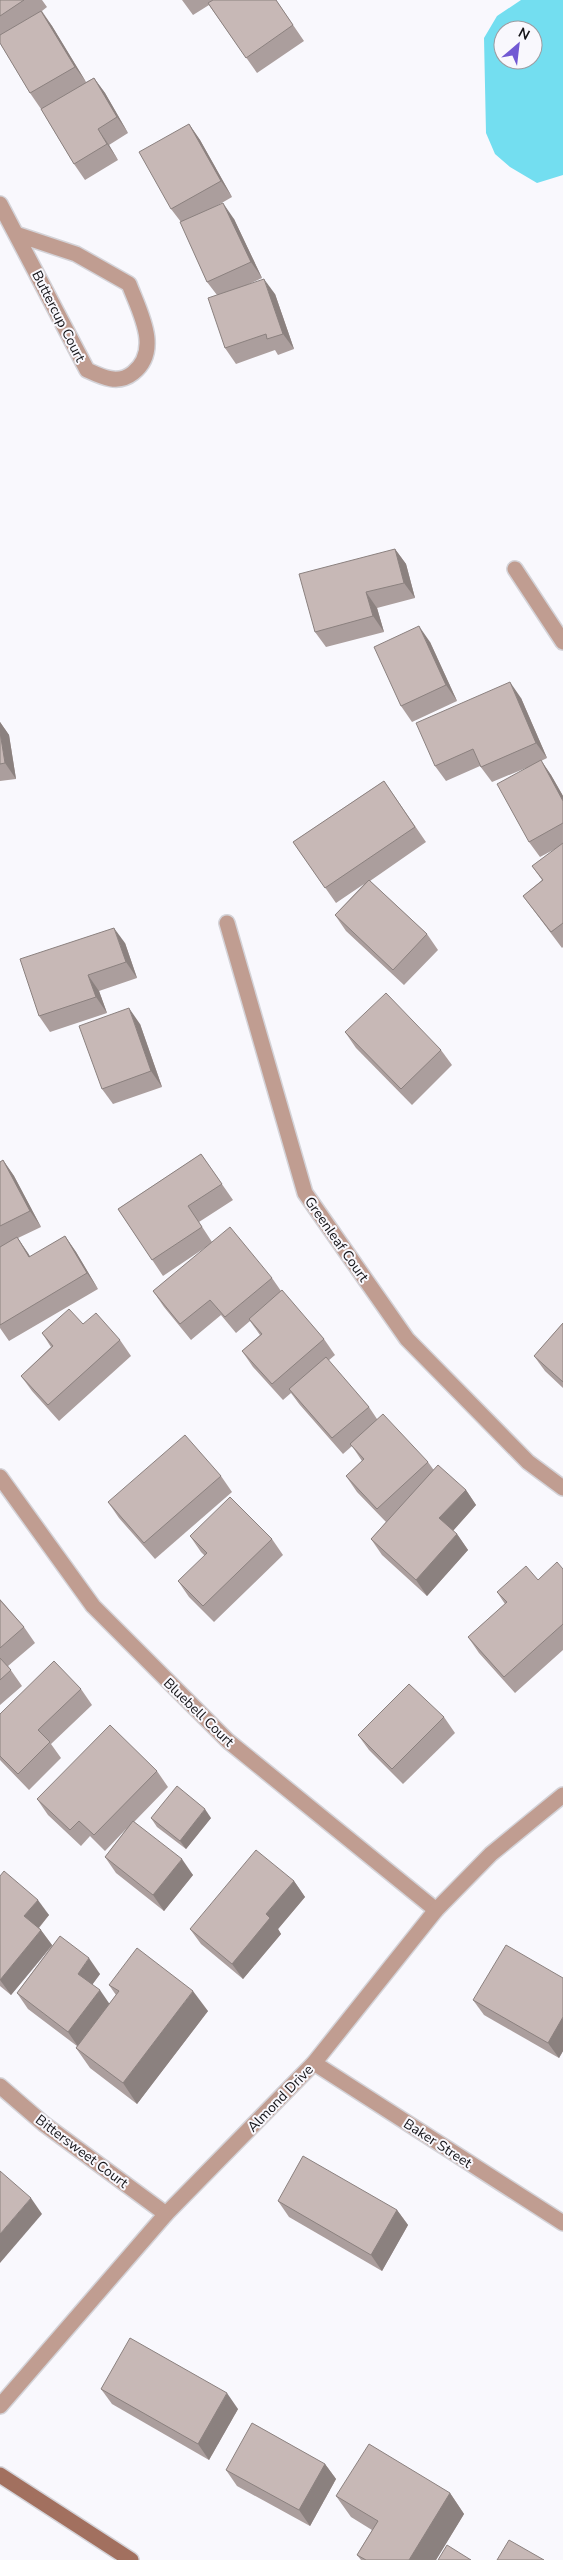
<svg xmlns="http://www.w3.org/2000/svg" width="563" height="2560" font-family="'Nunito Sans',sans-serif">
<rect width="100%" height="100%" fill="#f9f8fd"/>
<path fill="#73def0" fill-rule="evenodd" d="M521,0H563V175L537,183L510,167L495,154L486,133L484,38L497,16ZM503,30H533V60H503Z"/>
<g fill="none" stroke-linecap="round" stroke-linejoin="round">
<defs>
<g id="street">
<path d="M0,204L87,370C102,377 118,385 133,373C162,350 139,311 129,284L76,254L16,234"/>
<path d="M515,569L563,642"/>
<path d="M227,923L305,1193L407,1339L528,1462L563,1488"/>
<path d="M0,1477L93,1606L228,1741L436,1910"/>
<path d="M314,2063L563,2223"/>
<path d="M0,2086L44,2124L166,2214"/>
<path d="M0,2406L166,2214L314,2063L436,1910L491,1854L563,1795"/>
</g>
<path id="secondary" d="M0,2475L131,2560"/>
</defs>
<use href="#street" stroke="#d4d3d8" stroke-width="18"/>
<use href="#secondary" stroke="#d4d3d8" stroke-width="18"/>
<use href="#street" stroke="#c09d91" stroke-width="15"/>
<use href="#secondary" stroke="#a2705f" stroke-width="15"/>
</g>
<g fill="#ab9e9d">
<path d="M0,0H42L47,7L42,11L52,26L86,82L94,78L105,93L128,133L109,145L118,160L85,180L74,164L41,109L30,93L0,43Z"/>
<path d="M182,0H276L304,41L257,73L209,5L193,15Z"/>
<path d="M189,124L200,140L232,197L213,208L234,219L262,278L247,285L275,294L294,349L278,355L275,350L236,364L225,348L217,295L207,282L181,222L171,209Z"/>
<path d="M395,549L406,564L415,598L377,608L384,632L326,647L315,632Z"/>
<path d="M430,642L457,701L412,722L401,706Z"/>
<path d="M521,698L547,758L541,761L551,775L563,796V947L562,948L523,896L542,880L532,866L555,849L540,857L529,842L526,768L492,782L480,766L446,781L435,766Z"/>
<path d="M0,722L9,735L16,779L0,781Z"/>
<path d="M384,781L426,842L370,881L427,934L438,950L404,985L346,931L335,915L364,884L336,903L293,842Z"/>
<path d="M125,943L137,978L99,991L107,1013L50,1032L39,1016Z"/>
<path d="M140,1024L162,1087L113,1104L102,1089Z"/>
<path d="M345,1032L441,1050L452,1065L412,1105L356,1048Z"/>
<path d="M201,1154L233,1200L199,1222L212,1242L272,1278L281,1291L324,1339L335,1355L328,1361L369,1407L377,1419L428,1462L433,1469L466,1490L476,1505L453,1531L457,1534L468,1550L427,1596L382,1555L371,1539L386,1522L357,1492L346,1476L362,1461L352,1446L343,1454L300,1405L291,1393L283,1400L253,1367L242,1351L260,1335L250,1321L236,1333L221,1315L191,1340L164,1307L153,1291L209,1245L163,1276L118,1209Z"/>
<path d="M3,1160L14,1176L41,1227L18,1238L30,1257L65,1236L76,1252L98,1289L9,1341L0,1328V1162Z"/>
<path d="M563,1323V1388L545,1371L534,1356Z"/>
<path d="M83,1324L120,1340L131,1356L59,1421L32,1391L21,1376L51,1347L42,1333Z"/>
<path d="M221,1476L232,1492L155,1559L119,1518L108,1502Z"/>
<path d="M190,1536L272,1539L283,1555L214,1622L189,1597L178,1581L205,1556L201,1552Z"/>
<path d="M563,1569V1650L515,1693L479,1653L468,1637L505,1604L497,1592L538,1580Z"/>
<path d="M0,1599L24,1627L35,1643L8,1666L22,1686L0,1705Z"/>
<path d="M81,1689L92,1705L51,1744L61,1758L29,1790L0,1760V1714Z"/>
<path d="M444,1717L455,1733L403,1784L369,1750L358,1735Z"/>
<path d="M157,1771L168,1787L134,1822L193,1875L164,1911L116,1873L105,1857L127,1828L105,1851L90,1836L81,1846L48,1815L37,1799Z"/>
<path d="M151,1818H211L186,1849L157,1827Z"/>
<path d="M0,1876L49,1915L39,1928L52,1945L100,1974L92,1985L109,2004L116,1995L109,1985L208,2011L137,2104L90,2068L76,2048L77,2046L28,2009L17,1993L52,1946L11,1995L0,1986Z"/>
<path d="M294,1881L305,1897L278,1929L281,1934L243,1979L201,1944L190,1929Z"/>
<path d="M563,1978V2051L559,2058L484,2015L473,2000Z"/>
<path d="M278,2201L397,2210L408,2225L382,2271L289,2217Z"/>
<path d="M101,2389L238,2409L209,2460L112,2404Z"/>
<path d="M325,2464L336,2479L310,2526L237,2486L226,2470Z"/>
<path d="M450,2493L464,2514L436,2560H361L357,2555L372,2530L351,2517L336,2496Z"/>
</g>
<g fill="#8b817f">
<path d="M41,11L52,26L86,82L75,67Z"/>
<path d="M94,78L105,93L128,133L117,117Z"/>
<path d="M189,124L200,140L232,197L221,181Z"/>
<path d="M98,129L109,145L118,160L107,144Z"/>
<path d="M223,203L234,219L262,278L251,262Z"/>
<path d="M264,279L275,294L294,349L283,334Z"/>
<path d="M395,549L406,564L415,598L404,583Z"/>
<path d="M366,592L377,608L384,632L373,616Z"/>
<path d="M419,626L430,642L457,701L446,685Z"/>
<path d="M510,682L521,698L547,758L536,743Z"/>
<path d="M0,722L9,735L16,779L5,763L0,732Z"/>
<path d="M541,760L551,775L563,796V801Z"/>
<path d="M114,928L125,943L137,978L126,962Z"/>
<path d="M88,975L99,991L107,1013L96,997Z"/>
<path d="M129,1008L140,1024L162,1087L151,1071Z"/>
<path d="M3,1160L14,1176L41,1227L30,1211Z"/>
<path d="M65,1236L76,1252L98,1289L87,1273Z"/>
<path d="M17,1237L28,1253L40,1273L29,1257Z"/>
<path d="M466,1490L476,1505L450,1534L439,1518Z"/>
<path d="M457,1534L468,1550L427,1596L416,1580Z"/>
<path d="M205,1809L211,1818L186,1849L180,1841Z"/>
<path d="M182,1859L193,1875L164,1911L153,1895Z"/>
<path d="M294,1881L305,1897L278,1929L281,1934L243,1979L232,1964L266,1914Z"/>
<path d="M38,1900L49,1915L35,1932L24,1916Z"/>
<path d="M41,1930L52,1945L11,1995L0,1980Z"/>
<path d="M89,1958L100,1974L89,1989L78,1974Z"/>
<path d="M100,1990L111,2006L79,2048L68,2032Z"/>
<path d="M193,1991L208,2011L137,2104L123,2083Z"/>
<path d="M563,2017V2051L559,2058L548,2043Z"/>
<path d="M31,2198L42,2214L0,2263V2234Z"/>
<path d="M397,2210L408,2225L382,2271L371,2255Z"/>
<path d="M227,2393L238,2409L209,2460L198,2444Z"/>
<path d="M325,2464L336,2479L310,2526L299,2510Z"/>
<path d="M450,2493L464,2514L436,2560H409Z"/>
</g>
<g fill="#c7b8b6" stroke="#8b817f">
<path d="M0,0H24L0,16Z"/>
<path d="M213,0H276L293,25L246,58L208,3Z"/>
<path d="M41,11L75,67L30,93L0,43V35Z"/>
<path d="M94,78L117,117L98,129L107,144L74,164L41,109Z"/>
<path d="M189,124L221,181L171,209L139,152Z"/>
<path d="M223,203L251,262L207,282L180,222Z"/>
<path d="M264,279L283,334L267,339L266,334L225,348L208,298Z"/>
<path d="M395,549L404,583L366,592L373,616L315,632L299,574Z"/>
<path d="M419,626L446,685L401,706L374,647Z"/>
<path d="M510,682L536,743L481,767L473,749L435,766L416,723Z"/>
<path d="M0,732L5,763L0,764Z"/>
<path d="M541,760L563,801V823L529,842L497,784Z"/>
<path d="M384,781L415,827L325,888L293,842Z"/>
<path d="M563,843V923L551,932L523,896L543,880L532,866Z"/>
<path d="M369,880L427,934L393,970L335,915Z"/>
<path d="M114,928L126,962L88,975L96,997L39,1016L20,959Z"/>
<path d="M386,993L441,1050L401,1089L345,1032Z"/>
<path d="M129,1008L151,1071L102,1089L79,1026Z"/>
<path d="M201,1154L222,1184L188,1206L202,1227L152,1260L118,1209Z"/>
<path d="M3,1160L30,1211L0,1226V1162Z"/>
<path d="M230,1227L272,1278L225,1317L210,1300L180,1324L153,1291Z"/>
<path d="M65,1236L87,1273L0,1325V1247L17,1237L29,1257Z"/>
<path d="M282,1290L324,1339L272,1384L242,1351L262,1334L249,1319Z"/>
<path d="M69,1309L83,1324L96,1313L120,1340L48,1405L21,1376L53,1346L42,1333Z"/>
<path d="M563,1323V1382L534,1356Z"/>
<path d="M326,1357L369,1407L332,1438L289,1389Z"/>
<path d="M383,1414L428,1462L377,1509L346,1476L364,1459L350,1444Z"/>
<path d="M185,1435L221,1476L144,1543L108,1502Z"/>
<path d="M438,1465L466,1490L439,1518L457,1534L416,1580L371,1539Z"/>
<path d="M230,1497L272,1539L203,1606L178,1581L207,1553L190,1536Z"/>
<path d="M557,1562L563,1569V1624L504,1677L468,1637L507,1602L497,1592L526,1566L538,1580Z"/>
<path d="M0,1600L24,1627L0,1648Z"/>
<path d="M0,1658L11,1670L0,1680Z"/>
<path d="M54,1661L81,1689L38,1730L50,1742L18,1774L0,1756V1714Z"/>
<path d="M409,1684L444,1717L392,1769L358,1735Z"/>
<path d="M110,1725L157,1771L94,1835L79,1821L70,1830L37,1799Z"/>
<path d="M177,1786L205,1809L180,1841L151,1818Z"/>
<path d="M133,1821L182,1859L153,1895L105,1857Z"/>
<path d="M256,1850L294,1881L266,1914L270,1918L232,1964L190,1929Z"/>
<path d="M4,1871L38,1900L24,1916L41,1930L0,1980V1876Z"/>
<path d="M60,1936L89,1958L78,1974L100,1990L68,2032L17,1993Z"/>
<path d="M506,1945L563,1978V2017L548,2043L473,2000Z"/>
<path d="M137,1948L193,1991L123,2083L76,2048L119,1991L109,1985Z"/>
<path d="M303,2156L397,2210L371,2255L278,2201Z"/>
<path d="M0,2171L31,2198L0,2234Z"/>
<path d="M130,2338L227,2393L198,2444L101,2389Z"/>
<path d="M252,2423L325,2464L299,2510L226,2470Z"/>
<path d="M369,2444L450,2493L409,2560H366L357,2555L378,2521L336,2496Z"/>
<path d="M509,2540L544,2560H497Z"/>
<path d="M447,2545L471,2560H438Z"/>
</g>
<g text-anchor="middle" stroke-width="4" stroke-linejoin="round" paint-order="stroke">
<g font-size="14" fill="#141317" stroke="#f9f8fd">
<text transform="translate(59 316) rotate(63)" y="5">Buttercup Court</text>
<text transform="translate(337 1239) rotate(55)" y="5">Greenleaf Court</text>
<text transform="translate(199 1712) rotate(44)" y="5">Bluebell Court</text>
<text transform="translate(280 2098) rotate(-46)" y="5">Almond Drive</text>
<text transform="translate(438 2143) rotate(33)" y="5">Baker Street</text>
<text transform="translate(82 2151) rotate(37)" y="5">Bittersweet Court</text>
</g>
</g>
<g transform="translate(518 45) rotate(28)"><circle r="24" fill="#f9f8fd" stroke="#9d9ca1"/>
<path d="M0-4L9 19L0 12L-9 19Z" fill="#7159d3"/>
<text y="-8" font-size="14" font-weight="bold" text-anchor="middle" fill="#141317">N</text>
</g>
</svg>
